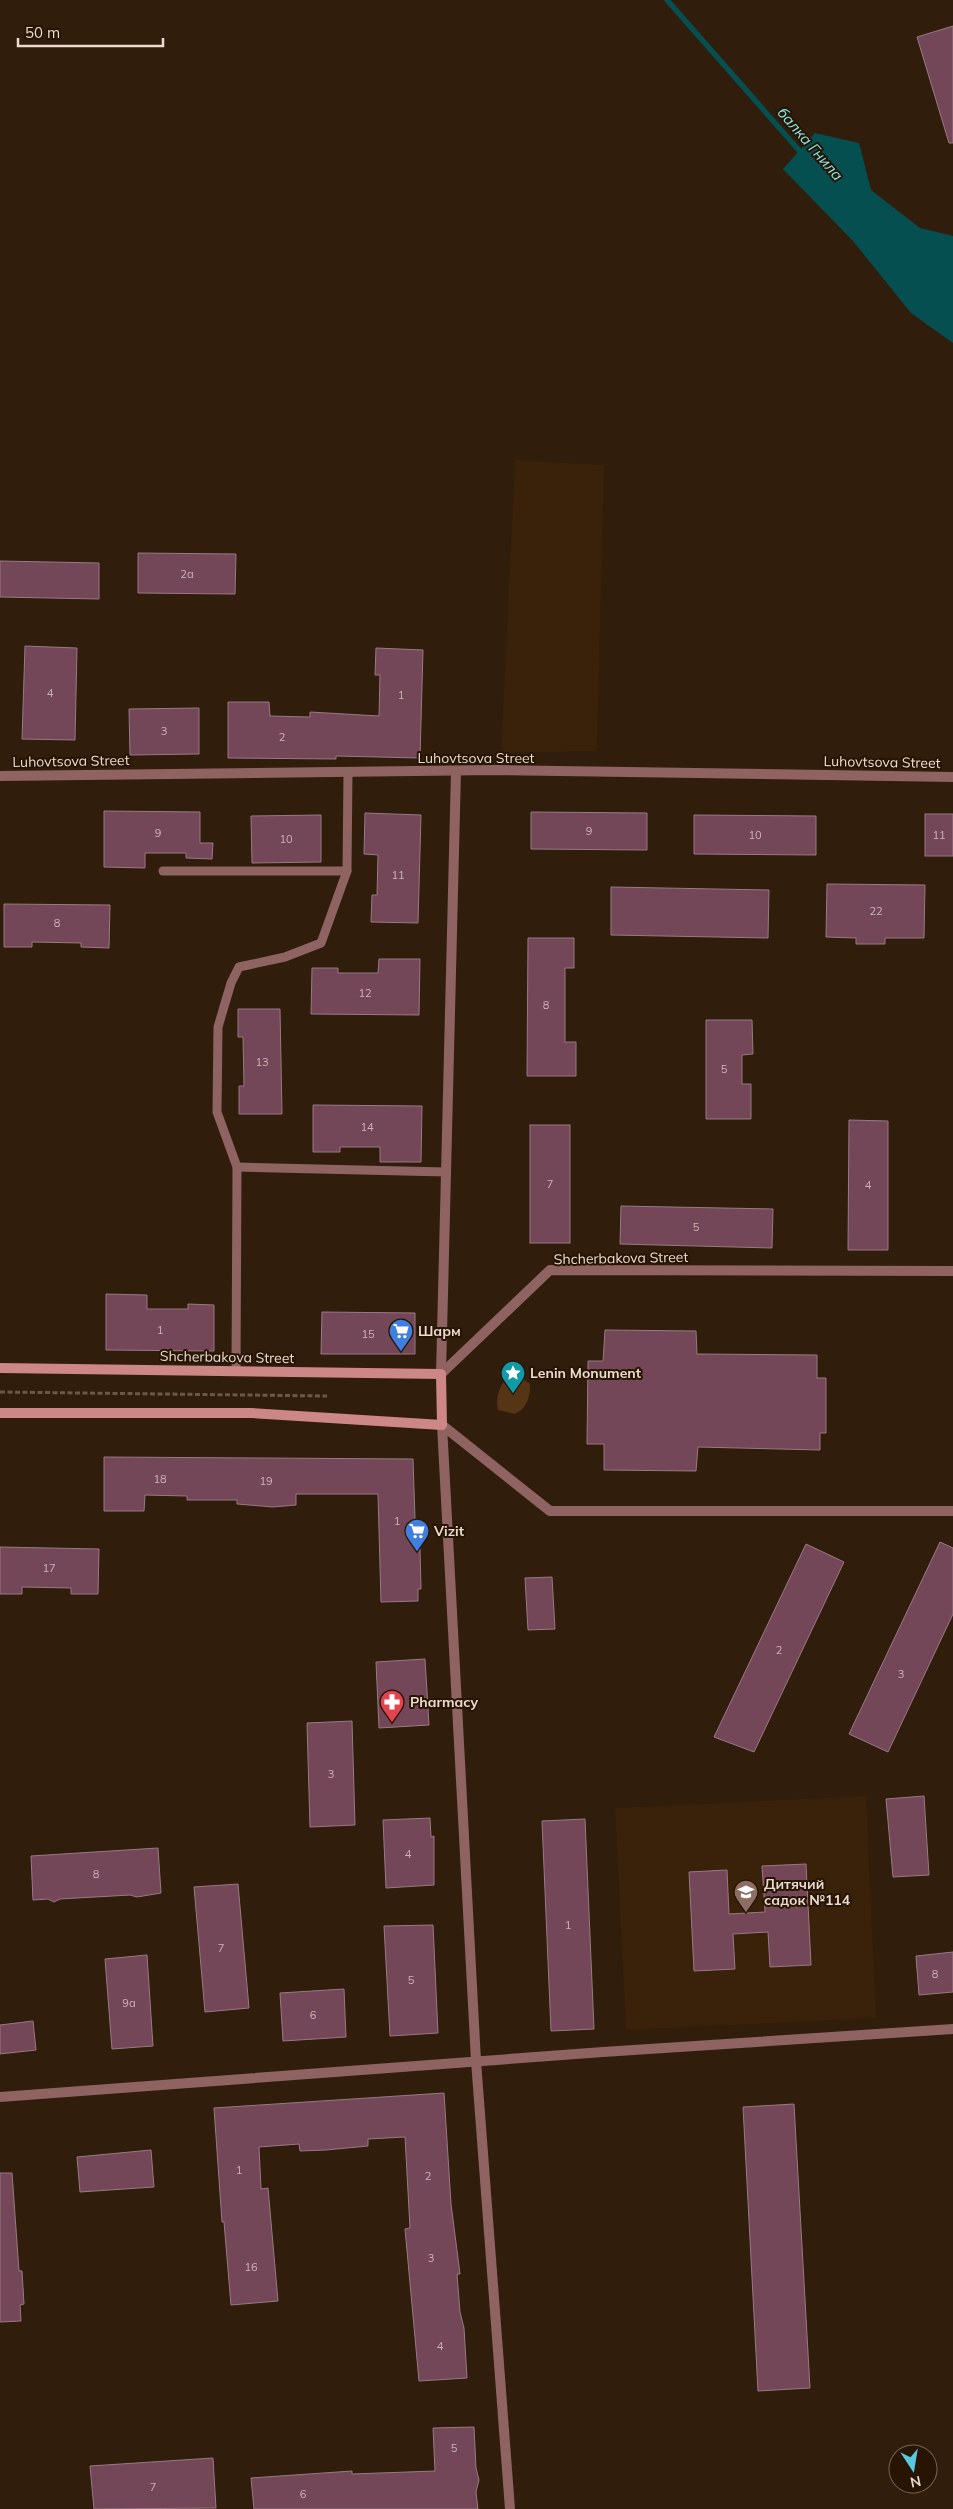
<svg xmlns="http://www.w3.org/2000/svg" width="953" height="2509" font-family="Mulish,sans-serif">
<rect width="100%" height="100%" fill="#311d0b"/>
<g fill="#3a2109">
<path d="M515,460L604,465L597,751L501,753Z"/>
<path d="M866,1796L876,2018L626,2030L615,1808Z"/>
</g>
<path fill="#563517" d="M511,1375L522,1378L530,1384C530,1398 527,1408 515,1414L498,1410C495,1397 500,1382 511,1375Z"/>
<path fill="#054f51" d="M815,133L859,143L871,190L920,228L953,236V343L911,313L853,241L783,169Z"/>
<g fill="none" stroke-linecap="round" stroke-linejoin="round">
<path stroke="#054f51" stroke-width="5.5" d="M667,0L804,156"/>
</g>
<g fill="#734758" stroke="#997985">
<path d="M953,26V143H949L917,37Z"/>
<path d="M138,553L236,554L235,594L138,593Z"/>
<path d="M0,561L99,563V599L0,597Z"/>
<path d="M25,646L77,648L75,740L22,739Z"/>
<path d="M376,648L423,650L420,758L336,756V759L228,758V702H269L270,716L310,717V712L379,716L380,675H375Z"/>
<path d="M199,708V754L130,755L129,709Z"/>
<path d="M104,811L200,812V843H213L212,859L186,858V853H145V868L104,867Z"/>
<path d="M531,812L647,813V850L531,849Z"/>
<path d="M365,813L421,815L418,923L371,922L372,895H377L378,855L364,854Z"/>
<rect x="925" y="814" width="28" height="42"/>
<path d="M321,815V862L252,863L251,816Z"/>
<path d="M694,815L816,816V855L694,854Z"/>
<path d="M827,884L925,885L924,938H885V944H856V938L826,937Z"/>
<path d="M611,887L769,890L768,938L611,935Z"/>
<path d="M4,904L110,905L109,948L81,947V943L32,942V947H4Z"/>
<path d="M528,938H574V968H565V1042H576V1076H527Z"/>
<path d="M379,959H420L419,1015L311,1014L312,968H338V973H378Z"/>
<path d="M238,1009H280L282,1114H239V1086H244L243,1037H238Z"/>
<path d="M706,1020H752L753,1054L742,1055V1084H751V1119H706Z"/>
<path d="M313,1105L422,1106L421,1162H380V1147H340V1152H313Z"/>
<path d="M849,1120L888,1121V1250H848Z"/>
<rect x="530" y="1125" width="40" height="118"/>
<path d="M621,1206L773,1209L772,1248L620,1244Z"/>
<path d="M106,1294L147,1295V1309H188V1304L214,1305V1351L106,1350Z"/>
<path d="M322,1312L415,1313V1354H321Z"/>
<path d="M605,1330L696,1331L697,1354L817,1355V1378H826V1433H820V1450L698,1447L696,1471L604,1470V1444H587L588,1361H603Z"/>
<path d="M104,1457L413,1459L416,1549H420L421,1589H418V1601L381,1602L378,1494H296V1505L273,1507L237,1504V1500H187V1496L145,1495L144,1511H104Z"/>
<path d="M940,1542L953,1548V1614L888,1752L849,1734Z"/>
<path d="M806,1544L844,1562L754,1752L714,1737Z"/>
<path d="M0,1547L99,1549L98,1594H71V1588L22,1587V1594H0Z"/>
<path d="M552,1577L555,1629L528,1630L525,1578Z"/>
<path d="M425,1659L429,1725L379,1728L376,1662Z"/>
<path d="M352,1721L355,1825L310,1827L307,1723Z"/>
<path d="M924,1796L929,1875L893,1877L886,1799Z"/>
<path d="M430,1818L431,1837L434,1836V1885L386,1888L383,1820Z"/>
<path d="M585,1819L594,2029L551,2031L542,1821Z"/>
<path d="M158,1848L161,1893L137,1897L130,1895L60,1899L54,1902L48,1899L33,1900L31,1856Z"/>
<path d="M806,1864L811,1965L770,1967L768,1932L733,1934L735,1969L694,1971L689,1872L727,1870L729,1914L765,1912L762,1866Z"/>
<path d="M238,1884L249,2008L205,2012L194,1887Z"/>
<path d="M433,1925L438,2033L390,2036L384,1926Z"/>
<path d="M953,1952V1992L919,1995L916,1956Z"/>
<path d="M147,1955L153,2046L112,2049L105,1959Z"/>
<path d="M344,1989L346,2037L283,2041L280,1993Z"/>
<path d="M33,2021L36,2050L0,2054V2025Z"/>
<path d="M444,2093L451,2204L460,2274H457L460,2312L464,2328L467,2378L419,2381L405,2229L410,2228L405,2137L368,2139V2146L326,2150L300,2151L299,2144L259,2147L261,2189L268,2188L278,2301L231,2305L224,2222H222L214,2108Z"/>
<path d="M794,2104L810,2388L758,2391L743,2107Z"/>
<path d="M151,2150L154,2187L80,2192L77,2157Z"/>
<path d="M0,2173H12L19,2271H22L24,2304L20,2305L21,2321L0,2322Z"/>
<path d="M474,2427L476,2468L479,2480L476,2492L478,2509H254L251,2478L352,2471V2474L435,2471L433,2428Z"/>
<path d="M213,2458L216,2508L94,2509L90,2466Z"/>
</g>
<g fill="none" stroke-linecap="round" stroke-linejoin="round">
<path stroke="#6a5849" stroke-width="3" stroke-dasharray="5 2.5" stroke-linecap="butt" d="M0,1392L327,1396"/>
<g stroke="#8e6362" stroke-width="9">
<path d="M163,871H347"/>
<path d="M237,1167L446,1172"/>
<path d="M236,1371L237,1167L217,1112L218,1027L231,983L239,967L285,957L321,943L347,871L348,772"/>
</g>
<g stroke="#8e6362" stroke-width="10">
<path d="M0,776L495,770L953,777"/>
<path d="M441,1374L456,771"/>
<path d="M441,1374L550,1270L953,1271"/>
<path d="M442,1425L476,2061L510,2509"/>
<path d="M442,1425L550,1511H953"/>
<path d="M0,2097L603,2052L953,2029"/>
</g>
<path stroke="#cc8786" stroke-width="10" d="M0,1368L441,1374L442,1425L251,1413H0"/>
</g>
<defs>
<symbol id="supermarket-pin" viewBox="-11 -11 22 30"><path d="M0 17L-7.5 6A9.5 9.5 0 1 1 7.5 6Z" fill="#3f7fe0" stroke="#271403"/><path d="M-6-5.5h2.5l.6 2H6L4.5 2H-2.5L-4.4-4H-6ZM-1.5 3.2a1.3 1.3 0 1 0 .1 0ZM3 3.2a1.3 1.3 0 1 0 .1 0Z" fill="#fff"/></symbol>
<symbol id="sight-pin" viewBox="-11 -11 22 30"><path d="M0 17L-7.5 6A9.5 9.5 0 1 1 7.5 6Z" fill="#0f9aa8" stroke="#271403"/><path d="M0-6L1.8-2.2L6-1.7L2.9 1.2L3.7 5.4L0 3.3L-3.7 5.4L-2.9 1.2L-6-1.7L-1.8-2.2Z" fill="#fff"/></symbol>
<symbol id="pharmacy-pin" viewBox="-11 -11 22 30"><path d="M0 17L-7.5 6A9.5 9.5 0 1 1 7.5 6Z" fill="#e0444e" stroke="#271403"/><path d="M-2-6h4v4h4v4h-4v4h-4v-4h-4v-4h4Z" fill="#fff"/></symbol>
<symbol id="school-pin" viewBox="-11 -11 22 30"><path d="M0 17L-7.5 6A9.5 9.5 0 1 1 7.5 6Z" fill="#8d6e63" stroke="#271403"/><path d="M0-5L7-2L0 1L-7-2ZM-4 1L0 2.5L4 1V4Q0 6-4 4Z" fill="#fff"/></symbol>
</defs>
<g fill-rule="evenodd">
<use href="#supermarket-pin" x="387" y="1317" width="28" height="38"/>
<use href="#sight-pin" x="499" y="1359" width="28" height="38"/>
<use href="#supermarket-pin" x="403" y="1517" width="28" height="38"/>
<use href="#pharmacy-pin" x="378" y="1688" width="28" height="38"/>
<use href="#school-pin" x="732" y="1878" width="28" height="38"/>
</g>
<g text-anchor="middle" stroke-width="4" stroke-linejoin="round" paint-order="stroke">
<g font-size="11" fill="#ccb6b2">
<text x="187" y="578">2а</text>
<text x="50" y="697">4</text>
<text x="401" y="699">1</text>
<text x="164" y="735">3</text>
<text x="282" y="741">2</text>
<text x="589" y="835">9</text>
<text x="158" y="837">9</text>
<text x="755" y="839">10</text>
<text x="939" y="839">11</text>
<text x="286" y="843">10</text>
<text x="398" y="879">11</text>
<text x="876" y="915">22</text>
<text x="57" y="927">8</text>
<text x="365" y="997">12</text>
<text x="546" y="1009">8</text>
<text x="262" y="1066">13</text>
<text x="724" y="1073">5</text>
<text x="367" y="1131">14</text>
<text x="550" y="1188">7</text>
<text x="868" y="1189">4</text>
<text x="696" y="1231">5</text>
<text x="160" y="1334">1</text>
<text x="368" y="1338">15</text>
<text x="160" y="1483">18</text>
<text x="266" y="1485">19</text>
<text x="397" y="1525">1</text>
<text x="49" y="1572">17</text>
<text x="779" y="1654">2</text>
<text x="901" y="1678">3</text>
<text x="331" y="1778">3</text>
<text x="408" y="1858">4</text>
<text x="96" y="1878">8</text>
<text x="568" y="1929">1</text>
<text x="221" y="1952">7</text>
<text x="935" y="1978">8</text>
<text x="411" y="1984">5</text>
<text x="129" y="2007">9а</text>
<text x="313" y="2019">6</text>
<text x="239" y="2174">1</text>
<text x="428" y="2180">2</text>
<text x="431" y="2262">3</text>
<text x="251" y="2271">16</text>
<text x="440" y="2350">4</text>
<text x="454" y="2452">5</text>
<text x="153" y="2491">7</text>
<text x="303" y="2498">6</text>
</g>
<g font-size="14" fill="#e9dbd0" stroke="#271403">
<text x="476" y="763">Luhovtsova Street</text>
<text transform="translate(71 761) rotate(-1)" y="5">Luhovtsova Street</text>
<text transform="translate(882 762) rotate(1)" y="5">Luhovtsova Street</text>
<text transform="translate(621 1258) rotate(-1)" y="5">Shcherbakova Street</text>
<text transform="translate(227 1357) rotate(1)" y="5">Shcherbakova Street</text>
</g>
<g font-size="14" font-weight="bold" fill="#e9dbd0" stroke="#271403" text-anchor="start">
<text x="418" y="1336">Шарм</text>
<text x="530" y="1378">Lenin Monument</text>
<text x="434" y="1536">Vizit</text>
<text x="410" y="1707">Pharmacy</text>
<text x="764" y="1889">Дитячий<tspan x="764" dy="16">садок №114</tspan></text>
</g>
<g font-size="15" font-style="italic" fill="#85e9ec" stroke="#271403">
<text transform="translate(810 144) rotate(49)" y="5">балка Гнила</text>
</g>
</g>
<g transform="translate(913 2469) rotate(168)"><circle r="24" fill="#271403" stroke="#756455"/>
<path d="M0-4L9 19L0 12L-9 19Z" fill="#56c9e1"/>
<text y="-8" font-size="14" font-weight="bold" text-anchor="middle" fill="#e9dbd0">N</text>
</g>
<path d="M18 38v8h145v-8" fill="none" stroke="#e9dbd0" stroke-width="2.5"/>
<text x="25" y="38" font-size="15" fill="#e9dbd0" stroke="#271403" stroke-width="4" paint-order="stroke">50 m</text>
</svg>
